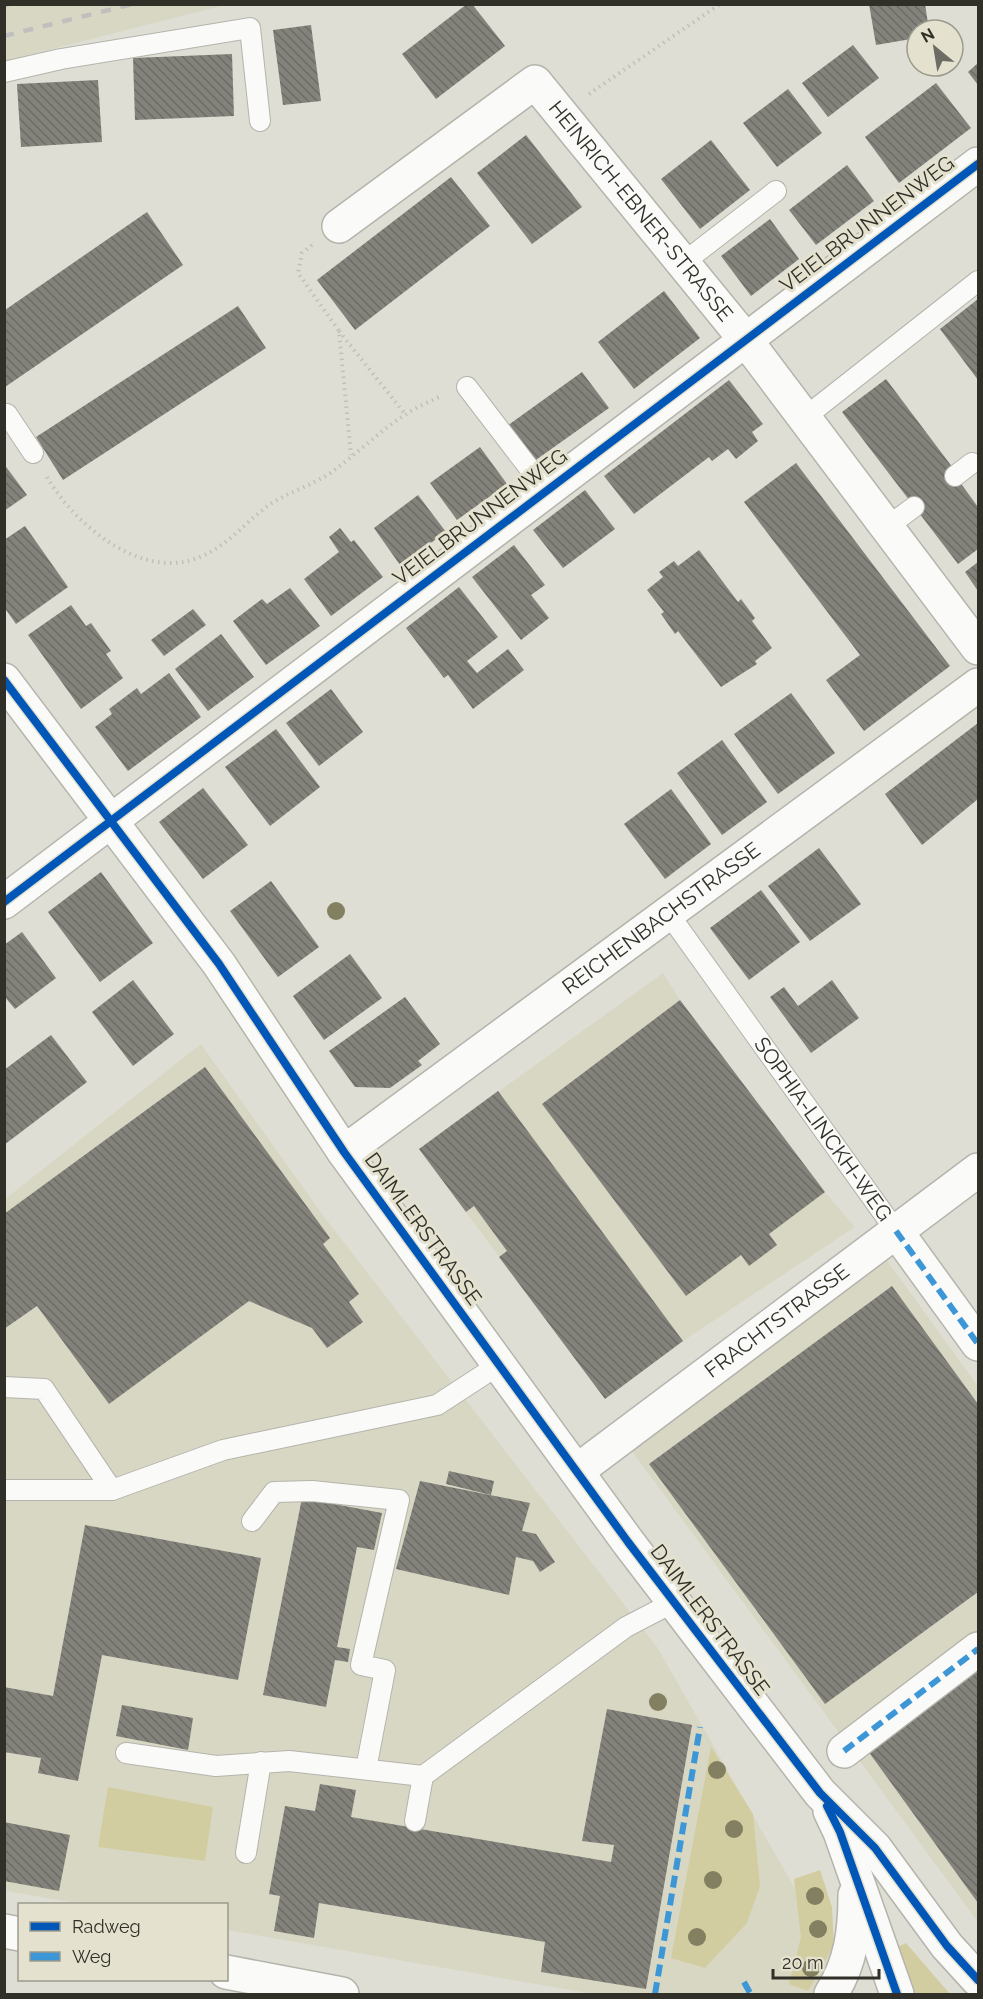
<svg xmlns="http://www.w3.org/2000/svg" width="983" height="1999" font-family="Raleway,sans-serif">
<defs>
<pattern id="building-back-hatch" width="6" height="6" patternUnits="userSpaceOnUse" patternTransform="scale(1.5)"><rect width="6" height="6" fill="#83827b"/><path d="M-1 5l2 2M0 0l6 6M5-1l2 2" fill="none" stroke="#6c6b65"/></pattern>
</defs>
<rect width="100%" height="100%" fill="#dfded4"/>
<g fill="#d8d7c4">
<path d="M5,4H225V5L5,61Z"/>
<path d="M663,973L680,1000L825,1192L855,1227L683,1341L605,1399L419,1149Z"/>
<path d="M201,1044L322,1214L657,1647L855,1994H593L227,1930L226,1904H84L5,1891V1199Z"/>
<path d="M883,1255L978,1386V1922L629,1447Z"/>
</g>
<g fill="#d2cda0">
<path d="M711,1747L753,1814L760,1886L747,1923L705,1968L671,1958Z"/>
<path d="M108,1787L213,1807L205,1861L98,1847Z"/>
<path d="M820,1870L832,1907L834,1945L808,1991L789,1984L801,1937L794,1879Z"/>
<path d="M906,1943L950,1994H915L897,1947Z"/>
</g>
<g fill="url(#building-back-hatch)">
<path d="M467,4H472L505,46L436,99L402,54Z"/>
<path d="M869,4H925L929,30H917V38L876,45Z"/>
<path d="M311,25L321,101L283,105L273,30Z"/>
<path d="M853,45L879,78L828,117L802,83Z"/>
<path d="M232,54L234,116L135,120L133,58Z"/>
<path d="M978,63V85L968,72Z"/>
<path d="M98,80L102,142L21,147L17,84Z"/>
<path d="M936,83L971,128L899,183L865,137Z"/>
<path d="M788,89L822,133L777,167L743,123Z"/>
<path d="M526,135L582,207L532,244L477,173Z"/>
<path d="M711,140L750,190L700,229L661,179Z"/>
<path d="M847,165L874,201L816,245L789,210Z"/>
<path d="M451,177L490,226L355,330L317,280Z"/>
<path d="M147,212L183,265L5,387V310Z"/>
<path d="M770,219L799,259L751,296L721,256Z"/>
<path d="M664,291L700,338L634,389L598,342Z"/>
<path d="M978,299V380L940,329Z"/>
<path d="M238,306L266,348L63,480L36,437Z"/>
<path d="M582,372L609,408L533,462L507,426Z"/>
<path d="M886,379L953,468L951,470L978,507V549L958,564L842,412Z"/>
<path d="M729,380L763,424L752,432L758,441L736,459L728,449L712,461L709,457L634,514L604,476Z"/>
<path d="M480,447L507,484L457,520L430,483Z"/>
<path d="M796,463L950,666L864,731L826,680L860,655L744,502Z"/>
<path d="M4,464L27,495L4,511Z"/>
<path d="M585,490L615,529L563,568L533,530Z"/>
<path d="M418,495L446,532L400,565L374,528Z"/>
<path d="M25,526L68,587L16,624L4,607V540Z"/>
<path d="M340,528L351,542L354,540L383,577L331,616L304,579L339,552L329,537Z"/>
<path d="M514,545L545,585L531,595L549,618L521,640L472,577Z"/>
<path d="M699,550L738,602L741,599L755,618L752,621L772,648L755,661L757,664L721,687L678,631L675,634L661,614L664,612L647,590L663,577L659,572L674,561L678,566Z"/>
<path d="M978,562V591L965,572Z"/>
<path d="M459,587L498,637L467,661L477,673L508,649L524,670L473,709L448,675L444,678L406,628Z"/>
<path d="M290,588L320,626L266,665L233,621L262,599L267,604Z"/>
<path d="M71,605L86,626L91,623L111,651L106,654L123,678L81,709L28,635Z"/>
<path d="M193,609L206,625L164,656L151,640Z"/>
<path d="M221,634L254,677L208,711L175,669Z"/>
<path d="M169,673L201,717L128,771L95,727L112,714L109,709L137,688L141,694Z"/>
<path d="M331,689L363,732L319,766L286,723Z"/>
<path d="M791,693L835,753L778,794L734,734Z"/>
<path d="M978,723V799L922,845L885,794Z"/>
<path d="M276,729L320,787L270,826L225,767Z"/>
<path d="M722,740L767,802L722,835L677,773Z"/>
<path d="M203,788L248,845L203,879L159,822Z"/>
<path d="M671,789L711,844L665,879L624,824Z"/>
<path d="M819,848L861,904L810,941L768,886Z"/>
<path d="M101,872L153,943L100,982L48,912Z"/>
<path d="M271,881L319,947L278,977L230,911Z"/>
<path d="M761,890L800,942L749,980L710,928Z"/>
<path d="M22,932L56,978L15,1009L4,996V945Z"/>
<path d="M350,954L382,998L324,1040L293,996Z"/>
<path d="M133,980L174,1034L133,1066L92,1012Z"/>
<path d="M832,980L859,1018L811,1053L770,997L784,987L798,1006Z"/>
<path d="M405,997L440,1044L418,1061L422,1065L390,1088L355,1087L329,1051Z"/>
<path d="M680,1000L825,1192L769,1234L777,1245L749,1266L741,1255L686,1296L542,1104Z"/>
<path d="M51,1035L87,1082L4,1145V1070Z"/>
<path d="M205,1067L330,1238L323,1244L359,1294L349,1302L363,1322L327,1348L312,1328L249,1301L109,1404L37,1306L4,1329V1214Z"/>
<path d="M498,1091L683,1341L605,1399L499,1257L507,1251L474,1206L466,1212L419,1149Z"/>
<path d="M892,1286L978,1404V1592L825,1704L649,1464Z"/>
<path d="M449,1471L494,1481L491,1495L446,1484Z"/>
<path d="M420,1481L530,1503L522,1531L536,1534L555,1562L540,1572L533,1561L516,1557L509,1595L396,1569Z"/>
<path d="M302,1498L382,1513L374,1550L357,1547L337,1647L350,1649L348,1662L335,1660L326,1707L263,1695Z"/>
<path d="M85,1525L261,1558L238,1680L102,1655L78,1781L38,1773L41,1758L4,1752V1687L53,1696Z"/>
<path d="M978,1671V1903L868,1751Z"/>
<path d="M122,1705L193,1718L188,1750L116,1736Z"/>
<path d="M607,1709L692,1725L646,1989L541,1972L545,1942L319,1903L314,1938L274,1931L280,1896L269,1894L285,1806L315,1811L320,1784L356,1790L351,1817L611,1862L614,1845L582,1841Z"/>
<path d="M4,1822L70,1835L59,1891L4,1881Z"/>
</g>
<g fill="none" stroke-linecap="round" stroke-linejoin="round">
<defs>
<g id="lane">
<path d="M4,72L61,59L250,28L260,121"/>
<path d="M683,263L776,191"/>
<path d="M467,387L546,490"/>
<path d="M4,416L7,414L33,453"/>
<path d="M804,418L978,281"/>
<path d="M955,476L972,463"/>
<path d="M887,527L914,507"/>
<path id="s1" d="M668,913L896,1231"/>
<path d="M4,1387L44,1389L112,1490"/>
<path d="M4,1490H112L223,1450L437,1405L500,1364"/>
<path d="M252,1521L274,1492L312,1491L399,1500L361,1665L385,1670L366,1769"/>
<path d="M126,1753L216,1766L289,1761L423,1776"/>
<path d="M415,1821L423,1776L626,1627L674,1602"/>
<path d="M246,1853L261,1762"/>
</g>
<g id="street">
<path id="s2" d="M339,226L535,82L745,339L978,648"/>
<path d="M4,902L978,164"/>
<path id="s3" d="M344,1152L978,685"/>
<path d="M896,1231L978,1344"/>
<path id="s4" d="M577,1471L978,1170"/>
<path d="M844,1751L978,1649"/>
</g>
<g id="secondary">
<path d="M4,680L219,964L344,1152L628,1542L820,1793L875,1848L947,1946L978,1980"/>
<path d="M830,1811L840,1832L897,1994"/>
<path d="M4,1931L20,1934"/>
<path d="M226,1972L342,1994"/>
<path d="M831,1994C851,1963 855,1931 855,1895"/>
</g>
</defs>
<use href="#lane" stroke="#b5b4ac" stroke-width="22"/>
<use href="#street" stroke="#b5b4ac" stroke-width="36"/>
<use href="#secondary" stroke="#b5b4ac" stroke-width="36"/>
<g stroke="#c0bfbc" stroke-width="4" stroke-dasharray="1.5 4.5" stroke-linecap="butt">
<path d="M589,94L720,4"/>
<path d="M312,245L302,253L298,273L339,331L351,455"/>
<path d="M339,331L405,414"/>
<path d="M47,477C74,524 142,582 200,557C228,546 245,522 269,505C287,493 310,486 329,474C355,456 378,432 405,415C416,407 429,402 441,396"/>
</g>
<use href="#lane" stroke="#fafaf9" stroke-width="20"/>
<use href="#street" stroke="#fafaf9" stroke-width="33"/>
<use href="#secondary" stroke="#fafaf9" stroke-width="33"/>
<g stroke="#c0bfbd" stroke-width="4.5" stroke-dasharray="10 10" stroke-linecap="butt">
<path d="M4,6L9,4"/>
<path d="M4,36L133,4"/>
</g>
<g stroke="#3d97d6" stroke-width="6" stroke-dasharray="12 6" stroke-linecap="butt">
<path d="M896,1231L978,1344"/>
<path d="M844,1751L978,1649"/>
<path d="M744,1982L750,1993L755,1994"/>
<path d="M655,1994L700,1727"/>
</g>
<defs>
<g id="cycleway">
<path d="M4,680L219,964L344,1152L628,1542L820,1793L875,1848L947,1946L978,1980"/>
<path d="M4,902L978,164"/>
<path d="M827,1806L840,1832L897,1994"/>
</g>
</defs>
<use href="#cycleway" stroke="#e4e2cf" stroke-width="11"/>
<use href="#cycleway" stroke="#0057b8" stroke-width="8"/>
</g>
<g fill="#837f61">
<circle cx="336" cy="911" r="9"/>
<circle cx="658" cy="1702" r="9"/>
<circle cx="717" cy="1770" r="9"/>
<circle cx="734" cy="1829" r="9"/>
<circle cx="713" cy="1880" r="9"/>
<circle cx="815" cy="1896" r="9"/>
<circle cx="818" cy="1929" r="9"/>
<circle cx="697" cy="1937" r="9"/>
<circle cx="811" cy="1968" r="9"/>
</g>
<g text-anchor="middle" stroke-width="6" stroke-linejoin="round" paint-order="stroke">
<g font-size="21" fill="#302f28" stroke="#e4e2cf">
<text dy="7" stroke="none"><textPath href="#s2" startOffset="410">HEINRICH-EBNER-STRASSE</textPath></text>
<text transform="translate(867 224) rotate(-37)" y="7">VEIELBRUNNENWEG</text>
<text transform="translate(480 517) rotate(-37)" y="7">VEIELBRUNNENWEG</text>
<text dy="7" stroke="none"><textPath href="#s3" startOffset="394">REICHENBACHSTRASSE</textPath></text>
<text dy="7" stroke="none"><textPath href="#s1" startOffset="266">SOPHIA-LINCKH-WEG</textPath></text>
<text transform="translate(423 1229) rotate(54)" y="7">DAIMLERSTRASSE</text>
<text dy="7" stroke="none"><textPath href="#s4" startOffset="250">FRACHTSTRASSE</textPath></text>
<text transform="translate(710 1620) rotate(53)" y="7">DAIMLERSTRASSE</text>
</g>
</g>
<rect width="983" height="1999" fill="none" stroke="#302f28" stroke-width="12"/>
<rect x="18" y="1903" width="210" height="78" fill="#e4e2cf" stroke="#9c9a8c" stroke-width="1.5"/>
<rect x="30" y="1922" width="30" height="9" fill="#0057b8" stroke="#9c9a8c" stroke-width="1.5"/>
<text x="72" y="1933" font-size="18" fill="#302f28">Radweg</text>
<rect x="30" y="1952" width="30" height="9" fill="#3d97d6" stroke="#9c9a8c" stroke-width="1.5"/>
<text x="72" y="1963" font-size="18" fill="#302f28">Weg</text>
<g transform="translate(935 48) rotate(330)"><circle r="28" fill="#e4e2cf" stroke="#9c9a8c" stroke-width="1.5"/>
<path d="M0-4.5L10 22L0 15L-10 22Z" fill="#6d6c64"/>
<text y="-9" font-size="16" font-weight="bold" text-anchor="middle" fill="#302f28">N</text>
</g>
<path d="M773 1969v9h106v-9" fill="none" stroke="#302f28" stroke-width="3"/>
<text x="782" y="1969" font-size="18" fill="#302f28" stroke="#e4e2cf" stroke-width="4.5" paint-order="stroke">20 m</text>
</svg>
